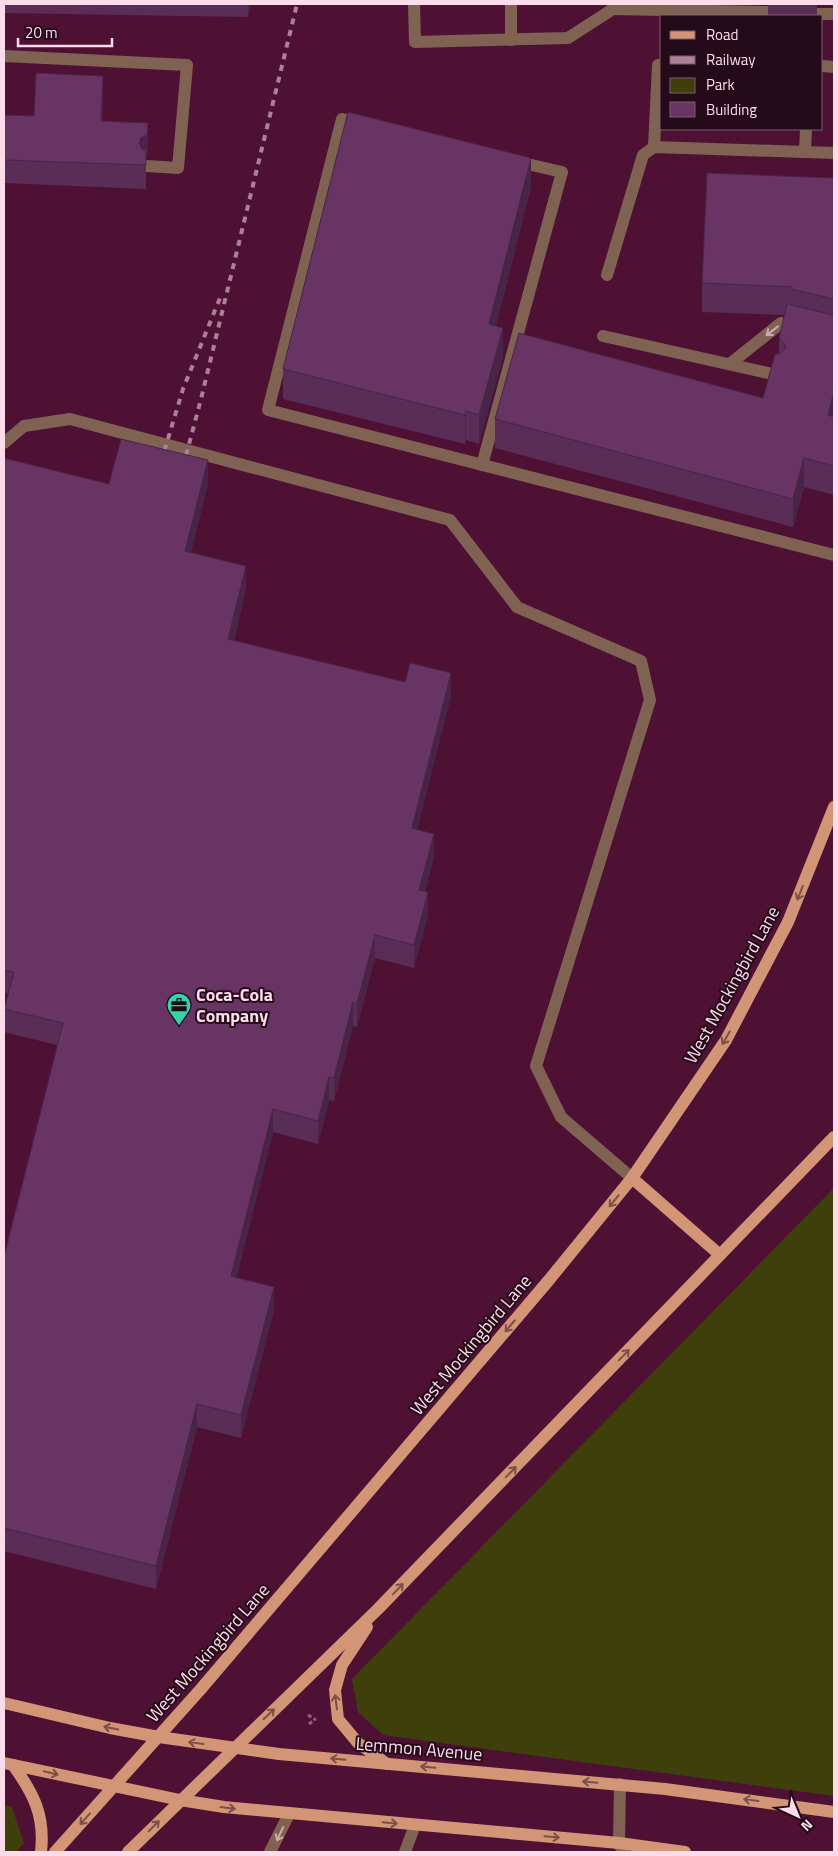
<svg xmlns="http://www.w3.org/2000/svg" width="838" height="1856" font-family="'Titillium Web',sans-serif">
<rect width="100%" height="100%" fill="#4e1134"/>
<g fill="#3f3f0c">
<path d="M834,1188V1796L383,1735L358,1712L352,1679Z"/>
<path d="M4,1805L12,1807L24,1843L16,1852H4Z"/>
</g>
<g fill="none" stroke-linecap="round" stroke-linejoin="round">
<g stroke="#93617c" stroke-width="3" stroke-dasharray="4 2.5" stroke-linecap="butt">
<path d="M308,1715L316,1720"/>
<path d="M309,1724L314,1720"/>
</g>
<g stroke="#806253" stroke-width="12">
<path d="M414,4L415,42L568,38L613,9"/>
<path d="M511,4V40"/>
<path d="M613,4V9L768,12"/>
<path d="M817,14H834"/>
<path d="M4,56L187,65L178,168L147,166"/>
<path d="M822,66L834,67"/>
<path d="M361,123L342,119L268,410L834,555"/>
<path d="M654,147L658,65H662"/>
<path d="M805,152L806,129"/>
<path d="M607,275L643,155L654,147L834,153"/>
<path d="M603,336L777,375"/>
<path d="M731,363L781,323L798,327"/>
<path d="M4,443L24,426L70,419L450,520L517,607L641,661L650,700L536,1066L561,1117L632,1178"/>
<path d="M482,465L562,172L514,161"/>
<path d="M620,1784L619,1843L623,1852"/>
<path d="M270,1852L289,1814"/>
<path d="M405,1852L415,1825"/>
</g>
<g stroke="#d29676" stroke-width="12">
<path d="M632,1178L720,1255"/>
<path d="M367,1627L342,1665L335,1690L338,1719L358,1743L387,1764"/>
<path d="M4,1703L110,1728L159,1737L279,1754L665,1789L834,1812"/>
<path d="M4,1763L180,1800L224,1807L619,1843L685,1852"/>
<path d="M13,1765C34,1794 45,1816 41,1852"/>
<path d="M55,1852L200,1690L549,1280L632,1178L726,1040L788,922L834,807"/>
<path d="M128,1852L378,1609L834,1137"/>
</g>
<g stroke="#ad8098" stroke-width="4" stroke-dasharray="6 6" stroke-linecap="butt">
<path d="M161,462L183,389L220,298"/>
<path d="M183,467L201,399L297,4"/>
</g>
</g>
<g fill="#592d56">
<path d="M4,4H251L248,17L4,13Z"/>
<rect x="768" y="4" width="49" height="12"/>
<path d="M103,100L102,121L148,146L147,158H146V189L4,183V115L34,116Z"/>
<path d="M834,178V495L804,487L793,527L495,448V419L763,398L779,354V338L785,315L702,312V283Z"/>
<path d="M531,187L496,326L503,357L479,444L466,440L465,444L283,399V369Z"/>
<path d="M4,458L109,484H208L191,552L246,589L234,640L451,696L417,829L434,857L425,891L428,915L414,968L375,958L357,1027L353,1026L334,1101L329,1100L318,1144L273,1132L236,1278L274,1310L241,1438L197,1427L156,1589L4,1551V1257L57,1045L4,1032V1009L8,994L4,993Z"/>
</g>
<g fill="#482446">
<path d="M248,4H251L248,17Z"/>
<path d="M103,76V100L101,145V121Z"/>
<path d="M148,123V146L147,158H146V189V158L141,161L139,166V143Z"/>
<path d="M531,158V187L489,354V324Z"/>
<path d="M503,328V357L479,444V415Z"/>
<path d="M834,391V420L828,415Z"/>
<path d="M466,411V440L465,444V415Z"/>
<path d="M804,458V487L793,527V499Z"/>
<path d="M208,460V484L185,574V551Z"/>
<path d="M246,566V589L228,662V639Z"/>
<path d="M451,673V696L412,851V828Z"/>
<path d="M434,834V857L419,913V890Z"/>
<path d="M428,892V915L414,968V945Z"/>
<path d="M375,935V958L357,1027V1003Z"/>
<path d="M353,1002V1026L334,1101V1078Z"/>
<path d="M329,1077V1100L318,1144V1121Z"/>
<path d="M273,1109V1132L231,1300V1276Z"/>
<path d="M274,1287V1310L241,1438V1415Z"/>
<path d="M197,1404V1427L156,1589V1566Z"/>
</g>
<g fill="#673464" stroke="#482446">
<path d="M36,73L103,76L101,121L148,123L147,135L141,138L139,143L142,149L146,151V165L4,160V115L34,116Z"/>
<path d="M348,112L531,158L489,324L503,328L479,415L466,411L465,415L283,369Z"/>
<path d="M707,173L834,178V299L791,289L792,287L702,283Z"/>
<path d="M787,304L833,315H834V391L828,415L834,417V466L804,458L793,499L495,419L519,333L763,398L775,354H780L785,349V344L779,338Z"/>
<path d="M121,439L208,460L185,551L246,566L228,639L405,682L410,663L451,673L412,828L434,834L419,890L428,892L414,945L375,935L357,1003L353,1002L334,1078L329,1077L318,1121L273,1109L231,1276L274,1287L241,1415L197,1404L156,1566L4,1528V1257L63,1023L4,1009L14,972L4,970V458L109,484Z"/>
</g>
<defs><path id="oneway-shaft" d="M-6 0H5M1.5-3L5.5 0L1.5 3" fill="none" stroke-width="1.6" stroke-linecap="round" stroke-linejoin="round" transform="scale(1.25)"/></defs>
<g stroke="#caabae">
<use href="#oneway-shaft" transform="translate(772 331) rotate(142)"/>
<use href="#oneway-shaft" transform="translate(280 1834) rotate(115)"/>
</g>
<g stroke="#7c5048">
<use href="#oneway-shaft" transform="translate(800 893) rotate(112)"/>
<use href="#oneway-shaft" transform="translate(726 1038) rotate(120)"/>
<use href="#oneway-shaft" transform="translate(614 1201) rotate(129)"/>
<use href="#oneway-shaft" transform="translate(510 1326) rotate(130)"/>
<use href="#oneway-shaft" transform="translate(624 1355) rotate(-46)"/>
<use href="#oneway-shaft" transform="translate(511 1472) rotate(-46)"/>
<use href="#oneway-shaft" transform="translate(398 1589) rotate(-46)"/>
<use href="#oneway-shaft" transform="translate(336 1702) rotate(-97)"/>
<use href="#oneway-shaft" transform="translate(269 1714) rotate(-44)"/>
<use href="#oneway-shaft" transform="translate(111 1728) rotate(-168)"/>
<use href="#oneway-shaft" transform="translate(196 1743) rotate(-172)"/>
<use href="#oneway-shaft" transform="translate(338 1759) rotate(-175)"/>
<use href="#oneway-shaft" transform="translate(428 1767) rotate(-175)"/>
<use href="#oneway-shaft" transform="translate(51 1773) rotate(13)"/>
<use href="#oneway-shaft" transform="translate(590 1782) rotate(-175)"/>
<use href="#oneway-shaft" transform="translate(751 1800) rotate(-172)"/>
<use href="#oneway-shaft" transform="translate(228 1808) rotate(7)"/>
<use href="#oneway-shaft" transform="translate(85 1819) rotate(132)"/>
<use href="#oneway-shaft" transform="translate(390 1823) rotate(5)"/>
<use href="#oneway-shaft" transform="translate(154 1826) rotate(-45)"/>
<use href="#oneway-shaft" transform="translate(552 1837) rotate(5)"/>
</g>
<defs>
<symbol id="office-pin" viewBox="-11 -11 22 30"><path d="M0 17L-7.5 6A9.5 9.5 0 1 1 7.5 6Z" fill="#34d4a8" stroke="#250a19"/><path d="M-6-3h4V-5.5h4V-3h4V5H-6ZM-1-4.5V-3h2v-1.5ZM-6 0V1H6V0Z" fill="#111"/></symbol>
</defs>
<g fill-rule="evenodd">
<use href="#office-pin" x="165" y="991" width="28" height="38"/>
</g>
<g text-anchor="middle" stroke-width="4" stroke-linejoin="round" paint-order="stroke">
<g font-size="18" fill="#fcdcea" stroke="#250a19">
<text transform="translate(732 985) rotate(-61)" y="6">West Mockingbird Lane</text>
<text transform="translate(471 1345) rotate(-50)" y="6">West Mockingbird Lane</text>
<text transform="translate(208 1653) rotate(-49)" y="6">West Mockingbird Lane</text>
<text transform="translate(419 1749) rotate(5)" y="6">Lemmon Avenue</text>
</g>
<g font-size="18" font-weight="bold" fill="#fcdcea" stroke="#250a19" text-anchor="start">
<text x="196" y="1001">Coca-Cola<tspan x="196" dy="21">Company</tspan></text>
</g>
</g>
<rect width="838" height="1856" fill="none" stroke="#fcdcea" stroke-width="10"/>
<rect x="660" y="15" width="162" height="115" fill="#250a19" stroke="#7b5e6d"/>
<rect x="670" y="31" width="25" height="8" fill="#d29676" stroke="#7b5e6d"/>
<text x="706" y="40" font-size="15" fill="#fcdcea">Road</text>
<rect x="670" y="56" width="25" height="8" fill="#ad8098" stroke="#7b5e6d"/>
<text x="706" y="65" font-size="15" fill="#fcdcea">Railway</text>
<rect x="670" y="78" width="25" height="15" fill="#3f3f0c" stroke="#7b5e6d"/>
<text x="706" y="90" font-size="15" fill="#fcdcea">Park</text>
<rect x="670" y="102" width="25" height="15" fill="#673464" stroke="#7b5e6d"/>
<text x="706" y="115" font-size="15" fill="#fcdcea">Building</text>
<g transform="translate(798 1816) rotate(136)" stroke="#250a19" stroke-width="4" paint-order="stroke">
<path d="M0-4L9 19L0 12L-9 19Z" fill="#fcdcea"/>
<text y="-8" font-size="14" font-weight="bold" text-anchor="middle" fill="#fcdcea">N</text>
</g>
<path d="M18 38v8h94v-8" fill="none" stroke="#fcdcea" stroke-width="2.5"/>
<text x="25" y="38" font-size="15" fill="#fcdcea" stroke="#250a19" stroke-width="4" paint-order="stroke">20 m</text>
</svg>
